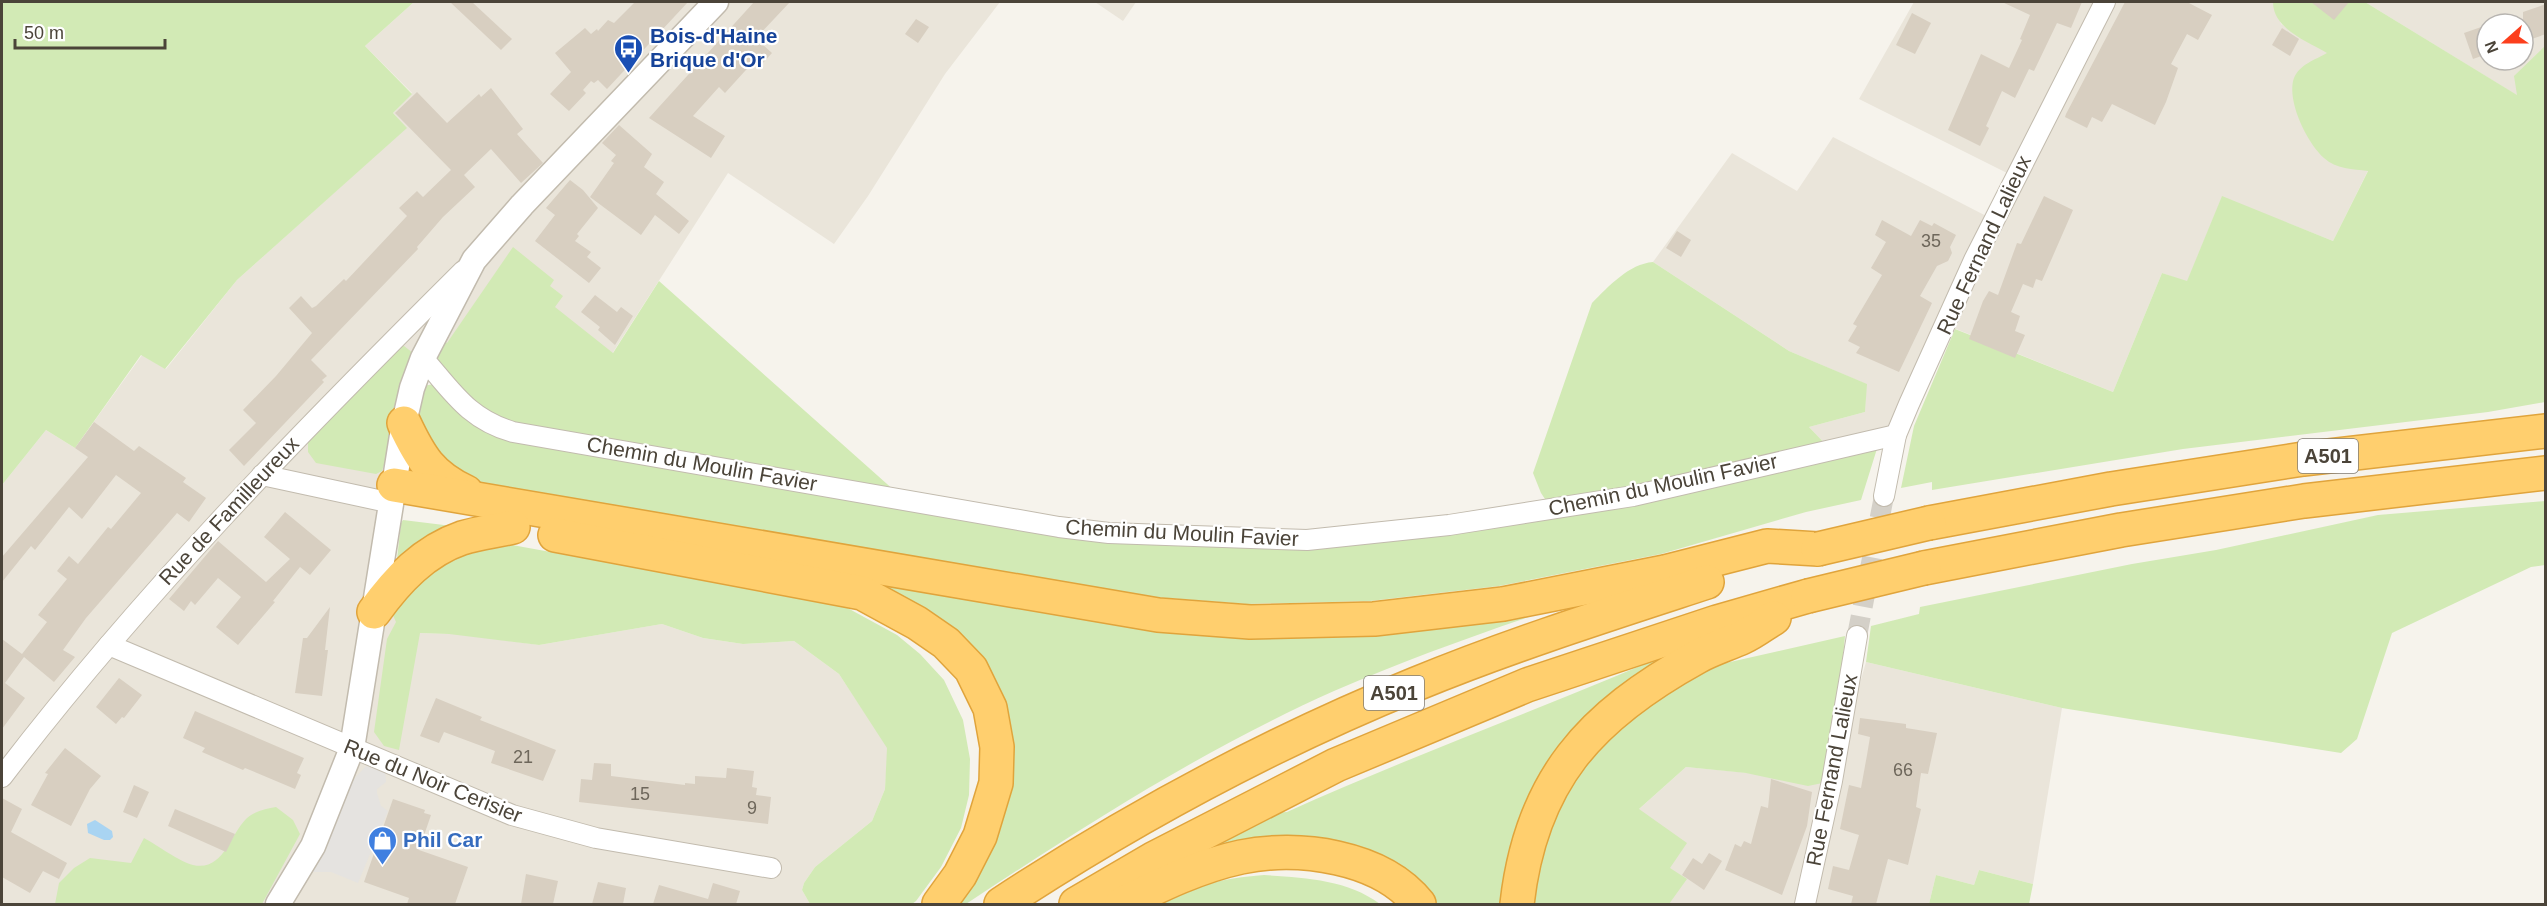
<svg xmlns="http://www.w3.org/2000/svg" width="2547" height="906" font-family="Arial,sans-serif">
<rect width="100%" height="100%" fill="#f6f3ec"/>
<g fill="#eae5da" fill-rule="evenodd">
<path d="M414,2H1000L945,74L868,196L834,244L728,173L576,410L471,362L434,334L394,485L393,610L419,633L458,634L539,645L662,624L703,638L743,644L794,641L839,674L888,748L885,789L872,821L815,867L804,883L802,890L810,904H2V485L46,430L75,448L142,355L166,369L237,280L406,128L393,113L412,93L365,46Z"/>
<path d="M1095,2H1136L1123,21Z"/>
<path d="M1914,2H2273L2281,24L2404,98L2333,241L2222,197L2187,282L2162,273L2113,392L1946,325L1896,435L1831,450L1809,427L1865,412L1866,384L1789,351L1653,262L1732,153L1797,191L1833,137L1994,220L2015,177L1859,99Z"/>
<path d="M2365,2H2545V112L2518,96ZM2487,24H2523V60H2487Z"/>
<path d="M1866,662L2062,708L2033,884L1979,870L1974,885L1936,875L1929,904H1602L1638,810L1686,767L1832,781Z"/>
</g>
<g fill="#d2eab5">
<path d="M2,2H414L365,46L412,94L393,113L407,128L237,280L165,369L141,355L75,448L46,430L2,485Z"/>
<path d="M2273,2H2365L2517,95L2514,76L2545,46V402L2488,412L2183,449L1932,490V482L1901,488L1914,426L1955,329L2113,392L2162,273L2187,281L2222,196L2333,241L2368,171C2353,169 2336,169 2324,158C2307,143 2286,100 2294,78C2300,64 2315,60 2327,53C2307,41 2273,29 2273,2Z"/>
<path d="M513,247L554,280L550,286L563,296L555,307L613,353L659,281L905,500L1059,527L1307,540L1551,508L1541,493L1533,473L1592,303C1609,286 1629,264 1653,262L1789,351L1867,384L1865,412L1809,427L1831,450L1880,439L1861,500L1806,512L1661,554L1499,586L1370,601L1246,604L1154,597L495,488L457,473L423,436L419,410L423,386L434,384L423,358L434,333L447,343Z"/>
<path d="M404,346L413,353L398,421L382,471L376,474L316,463L308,452V439L398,347Z"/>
<path d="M2545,501V565L2531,567L2392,633L2357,739L2341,753L2062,708L1866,662L1871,626L1919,614L1920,607L2132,564L2216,550L2378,515Z"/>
<path d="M403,520L452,526L396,568L401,523Z"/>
<path d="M507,544L842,605L897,635L920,654L944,680L963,720L970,759L969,795L961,828L941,867L916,901L912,904H810L802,890L804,883L815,867L872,821L885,789L887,748L839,674L794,641L743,644L703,638L662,624L539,645L449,634L420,633L399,750L384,746L374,732L387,639L396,622L392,613L403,587L458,554Z"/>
<path d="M810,569L1155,623L1611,590C1517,620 1424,652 1334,691C1204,749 1084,826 966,904H952L992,839L976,663Z"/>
<path d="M1845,636L1832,781L1808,786L1746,773L1686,767L1639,809L1687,843L1670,868L1687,879L1669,904H1525L1553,804L1626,717L1708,667Z"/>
<path d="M1704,638L1600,708L1505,904H1432L1398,869L1213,854L1193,849L1269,813L1287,812C1424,750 1567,700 1704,638Z"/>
<path d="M276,807L293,820L300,834L262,904H55L59,883L74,868L90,858L131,863L144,838C157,845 180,862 193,865C223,872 230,835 246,819C254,811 266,809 276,807Z"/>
<path d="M1979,870L2033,884L2029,904H1929L1936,875L1974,885Z"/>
<path d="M1264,875C1304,878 1347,879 1380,904H1161C1200,883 1220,879 1264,875Z"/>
</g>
<path fill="#e5e3e0" d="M366,766L385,771L386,782L377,789V793L381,806L388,811L358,883L331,872H299L355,778Z"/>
<path fill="#a9d4f2" d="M95,820L112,831L113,837L110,840H104L88,833L87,824Z"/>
<g fill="#d8cfc1">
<path d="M450,2H472L512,39L501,50Z"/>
<path d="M635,2H688L607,89L598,80L594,83L591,81L583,90L586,93L569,111L550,94L571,72L555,53L585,28L591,34L597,29L598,31L608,20L614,23Z"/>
<path d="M754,2H790L759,35L764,39L761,43L772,53L761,65L755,60L725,93L719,87L693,116L725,136L711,158L649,118Z"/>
<path d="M2002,2H2082L2071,28L2057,23L2034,71L2029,69L2015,98L2002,91L1986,126L1989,128L1980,146L1948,130L1981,54L2009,68L2022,40L2020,39L2030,15Z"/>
<path d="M2125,2H2187L2212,15L2198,40L2187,34L2171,64L2178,68L2166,102L2155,125L2112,104L2102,122L2092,117L2087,128L2065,117L2066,114Z"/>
<path d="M2311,2H2349L2334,20Z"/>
<path d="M2546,4V34L2523,42V12Z"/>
<path d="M1912,13L1931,23L1915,54L1896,45Z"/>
<path d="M916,19L929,27L918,43L905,34Z"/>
<path d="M2487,25V54L2473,59L2464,33Z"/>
<path d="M2282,28L2299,39L2290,56L2272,45Z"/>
<path d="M491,88L523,129L517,134L543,163L521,183L491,149L464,175L475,187L443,217L417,247L418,249L311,360L327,376L322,380L324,382L244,466L229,450L256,423L243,410L276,376L312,333L289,308L301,296L312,308L316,306L344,279L346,281L407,216L399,208L417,191L423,197L451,170L395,113L417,92L447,123L479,94L481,97Z"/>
<path d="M619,125L652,154L644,167L664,182L656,194L689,221L679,234L655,215L641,235L590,197L614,163L611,161L616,155L602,143Z"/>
<path d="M570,180L583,190L598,208L577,234L579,236L575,241L591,252L587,257L601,268L589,283L535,241L555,215L546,208Z"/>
<path d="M2044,196L2073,210L2042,281L2036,279L2033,288L2023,284L2011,312L2020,316L2015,331L2025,335L2015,358L1969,339L1983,301L1989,291L1998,295L2017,243L2021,244Z"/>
<path d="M1882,220L1911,236L1920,220L1932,226L1934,223L1956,235L1950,247L1952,253L1948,261L1937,266L1920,296L1932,303L1899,372L1856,353L1860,347L1848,341L1857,326L1853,324L1882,275L1871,268L1886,242L1875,235Z"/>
<path d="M1677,231L1691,240L1681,257L1666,248Z"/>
<path d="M595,295L617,312L621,307L633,316L615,345L598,330L600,327L581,312Z"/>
<path d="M94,422L134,451L139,446L186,478L183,482L206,498L189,522L177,513L86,618L63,650L75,657L54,682L24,657L5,683L25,698L2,729V639L22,654L47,622L38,615L67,579L57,571L69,556L78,564L108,527L111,529L141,493L116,475L82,519L69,507L35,550L31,546L2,582V557L88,457L75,448Z"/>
<path d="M285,512L331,550L310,575L300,567L273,601L275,602L238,645L216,627L241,597L218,578L195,605L191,601L184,611L169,599L218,541L266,582L290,559L264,537Z"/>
<path d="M330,607L325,650H328L322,696L295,693L303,638H307Z"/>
<path d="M119,678L142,695L124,718L122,717L116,724L96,707Z"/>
<path d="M436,698L482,717L480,720L556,750L543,781L491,763L495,751L444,732L439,743L420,736Z"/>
<path d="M195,711L304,758L297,773L301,775L295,789L245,768L243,770L202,752L205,748L183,738Z"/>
<path d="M1860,718L1906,724V728L1937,733L1928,774L1921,773L1916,807L1921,809L1908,865L1888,859L1876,904H1851L1853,896L1828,889L1833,866L1849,870L1859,835L1840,829L1849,785L1861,788L1867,755L1870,737L1858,734Z"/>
<path d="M65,748L101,776L90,789L71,826L31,805L48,774L45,773Z"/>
<path d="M594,763L611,764V776L685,785V783L695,784V776L726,778L727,768L754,771L752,787L757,788L756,795L771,797L768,824L579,802L581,779L592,780Z"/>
<path d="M1771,779L1812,792L1807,826L1782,895L1725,870L1735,844L1741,847L1744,841L1751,844L1761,806L1768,808Z"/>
<path d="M134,785L149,792L137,818L123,812Z"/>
<path d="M2,798L22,809L11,832L67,863L59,879L43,871L30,893L2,877Z"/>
<path d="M393,799L425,810L424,813L431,815L419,850L468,867L455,904H407L409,898L364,882Z"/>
<path d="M175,809L235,834L226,852L168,826Z"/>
<path d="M1709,853L1722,861L1704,890L1682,875L1693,858L1702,864Z"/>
<path d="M526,874L558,881L553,904H521Z"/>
<path d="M598,882L626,888L623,904H592Z"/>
<path d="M713,883L740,891L736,904H653L659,885L708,899Z"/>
</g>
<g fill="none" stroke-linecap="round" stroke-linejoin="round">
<path stroke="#d4d0c8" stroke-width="20" stroke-dasharray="20 10" stroke-linecap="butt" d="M1857,636L1884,496"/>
<defs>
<g id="minor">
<path d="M423,358C452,391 468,419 513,432L1059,527L1109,533L1307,540L1449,525L1633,496L1896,435"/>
<path d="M262,475L392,503"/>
<path d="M1884,496L1896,435L1909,404L1974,260L2105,2"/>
<path d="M109,645L512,815L596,838L771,868"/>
<path d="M2,777C141,595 301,432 463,271"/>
<path d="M1805,904L1832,781L1857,636"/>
</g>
<path id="tertiary" d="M278,904L313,846L352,748L404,423L412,388L423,358L474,260L522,205L716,2"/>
<g id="motorway">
<path d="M404,423C420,457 431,476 466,492"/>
<path d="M394,485L1158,615L1250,622L1374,619L1503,604L1665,572L1767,546L1818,549"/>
<path d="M1929,523L2111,489L2303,459L2546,431"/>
<path d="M555,535L862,593L917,623L946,643L971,669L990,708L997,747L996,783L980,836L960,875L939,904"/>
<path d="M1924,568L2121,530L2304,501L2546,473"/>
<path d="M374,612C397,580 424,551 462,538C478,533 496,531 513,527"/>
<path d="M1001,904C1132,818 1271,743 1416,684C1511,645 1609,614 1707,582"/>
<path d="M1076,904L1153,859L1336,765L1527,685L1717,622L1808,596"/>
<path d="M1122,904C1160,885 1199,866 1241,857C1298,845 1381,856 1419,904"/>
<path d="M1517,904C1531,780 1590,716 1697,657C1711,649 1728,644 1743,637C1754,632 1764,624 1774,618"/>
</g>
</defs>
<use href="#minor" stroke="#c2bbae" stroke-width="22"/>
<use href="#tertiary" stroke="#c2bbae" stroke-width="27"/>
<use href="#motorway" stroke="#e0a43c" stroke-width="36"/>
<use href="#minor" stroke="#fff" stroke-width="20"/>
<use href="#tertiary" stroke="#fff" stroke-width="24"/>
<use href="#motorway" stroke="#ffcf6e" stroke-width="33"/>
<defs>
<g id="motorway-bridge">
<path d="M1818,549L1929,523"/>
<path d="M1808,596L1924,568"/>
</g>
</defs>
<use href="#motorway-bridge" stroke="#e0a43c" stroke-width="36" stroke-linecap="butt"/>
<use href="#motorway-bridge" stroke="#ffcf6e" stroke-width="33"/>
</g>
<defs>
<symbol id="bus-pin" viewBox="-11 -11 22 30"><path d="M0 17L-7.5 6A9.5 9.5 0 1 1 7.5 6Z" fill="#1a4fb4" stroke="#fff"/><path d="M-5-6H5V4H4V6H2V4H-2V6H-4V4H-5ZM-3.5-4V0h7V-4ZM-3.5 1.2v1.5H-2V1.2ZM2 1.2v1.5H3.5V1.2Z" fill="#fff"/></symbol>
<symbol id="shop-pin" viewBox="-11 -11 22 30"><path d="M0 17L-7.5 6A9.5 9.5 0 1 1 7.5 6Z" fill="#3f7fe0" stroke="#fff"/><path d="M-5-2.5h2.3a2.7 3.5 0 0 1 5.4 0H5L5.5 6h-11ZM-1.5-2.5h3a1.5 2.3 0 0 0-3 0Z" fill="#fff"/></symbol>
</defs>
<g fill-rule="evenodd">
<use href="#bus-pin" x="612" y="32" width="33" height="45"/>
<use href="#shop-pin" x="366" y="824" width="33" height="45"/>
</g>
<g text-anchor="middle" stroke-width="4.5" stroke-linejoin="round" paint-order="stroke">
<g font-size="18" fill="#6e675b">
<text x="1931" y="247">35</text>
<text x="523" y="763">21</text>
<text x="1903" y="776">66</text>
<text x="640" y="800">15</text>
<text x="752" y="814">9</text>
</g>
<g fill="#fff" stroke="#817c74" stroke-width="1.5">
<rect x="2298" y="439" width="60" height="34" rx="4.5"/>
<rect x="1364" y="676" width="60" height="34" rx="4.5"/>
</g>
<g font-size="20" font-weight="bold" fill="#4b4439">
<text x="2328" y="463">A501</text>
<text x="1394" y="700">A501</text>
</g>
<g font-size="21" font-weight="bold" fill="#164399" stroke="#fff" text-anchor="start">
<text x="650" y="43">Bois-d'Haine<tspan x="650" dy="24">Brique d'Or</tspan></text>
</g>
<g font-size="21" fill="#4b4439" stroke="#fff">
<text transform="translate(1984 245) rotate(-65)" y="7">Rue Fernand Lalieux</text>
<text transform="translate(702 464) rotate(10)" y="7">Chemin du Moulin Favier</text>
<text transform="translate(1663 485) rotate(-12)" y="7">Chemin du Moulin Favier</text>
<text transform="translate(229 511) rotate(-47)" y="7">Rue de Familleureux</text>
<text transform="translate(1182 533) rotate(3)" y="7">Chemin du Moulin Favier</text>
<text transform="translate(1832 770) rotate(-79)" y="7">Rue Fernand Lalieux</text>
<text transform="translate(433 781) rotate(22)" y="7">Rue du Noir Cerisier</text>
</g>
<g font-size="21" font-weight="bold" fill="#366cbe" stroke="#fff" text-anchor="start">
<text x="403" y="847">Phil Car</text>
</g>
</g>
<rect width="2547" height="906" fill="none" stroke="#4b4439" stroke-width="6"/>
<g transform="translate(2505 42) rotate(249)"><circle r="28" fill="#ffffff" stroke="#b7b4b0" stroke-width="1.5"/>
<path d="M0-4.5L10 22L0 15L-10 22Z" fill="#fc3f1d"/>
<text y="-9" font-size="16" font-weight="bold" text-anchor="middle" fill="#4b4439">N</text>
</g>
<path d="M15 39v9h150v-9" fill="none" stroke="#4b4439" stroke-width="3"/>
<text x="24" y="39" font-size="18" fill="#4b4439" stroke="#ffffff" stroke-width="4.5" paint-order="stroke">50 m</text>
</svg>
